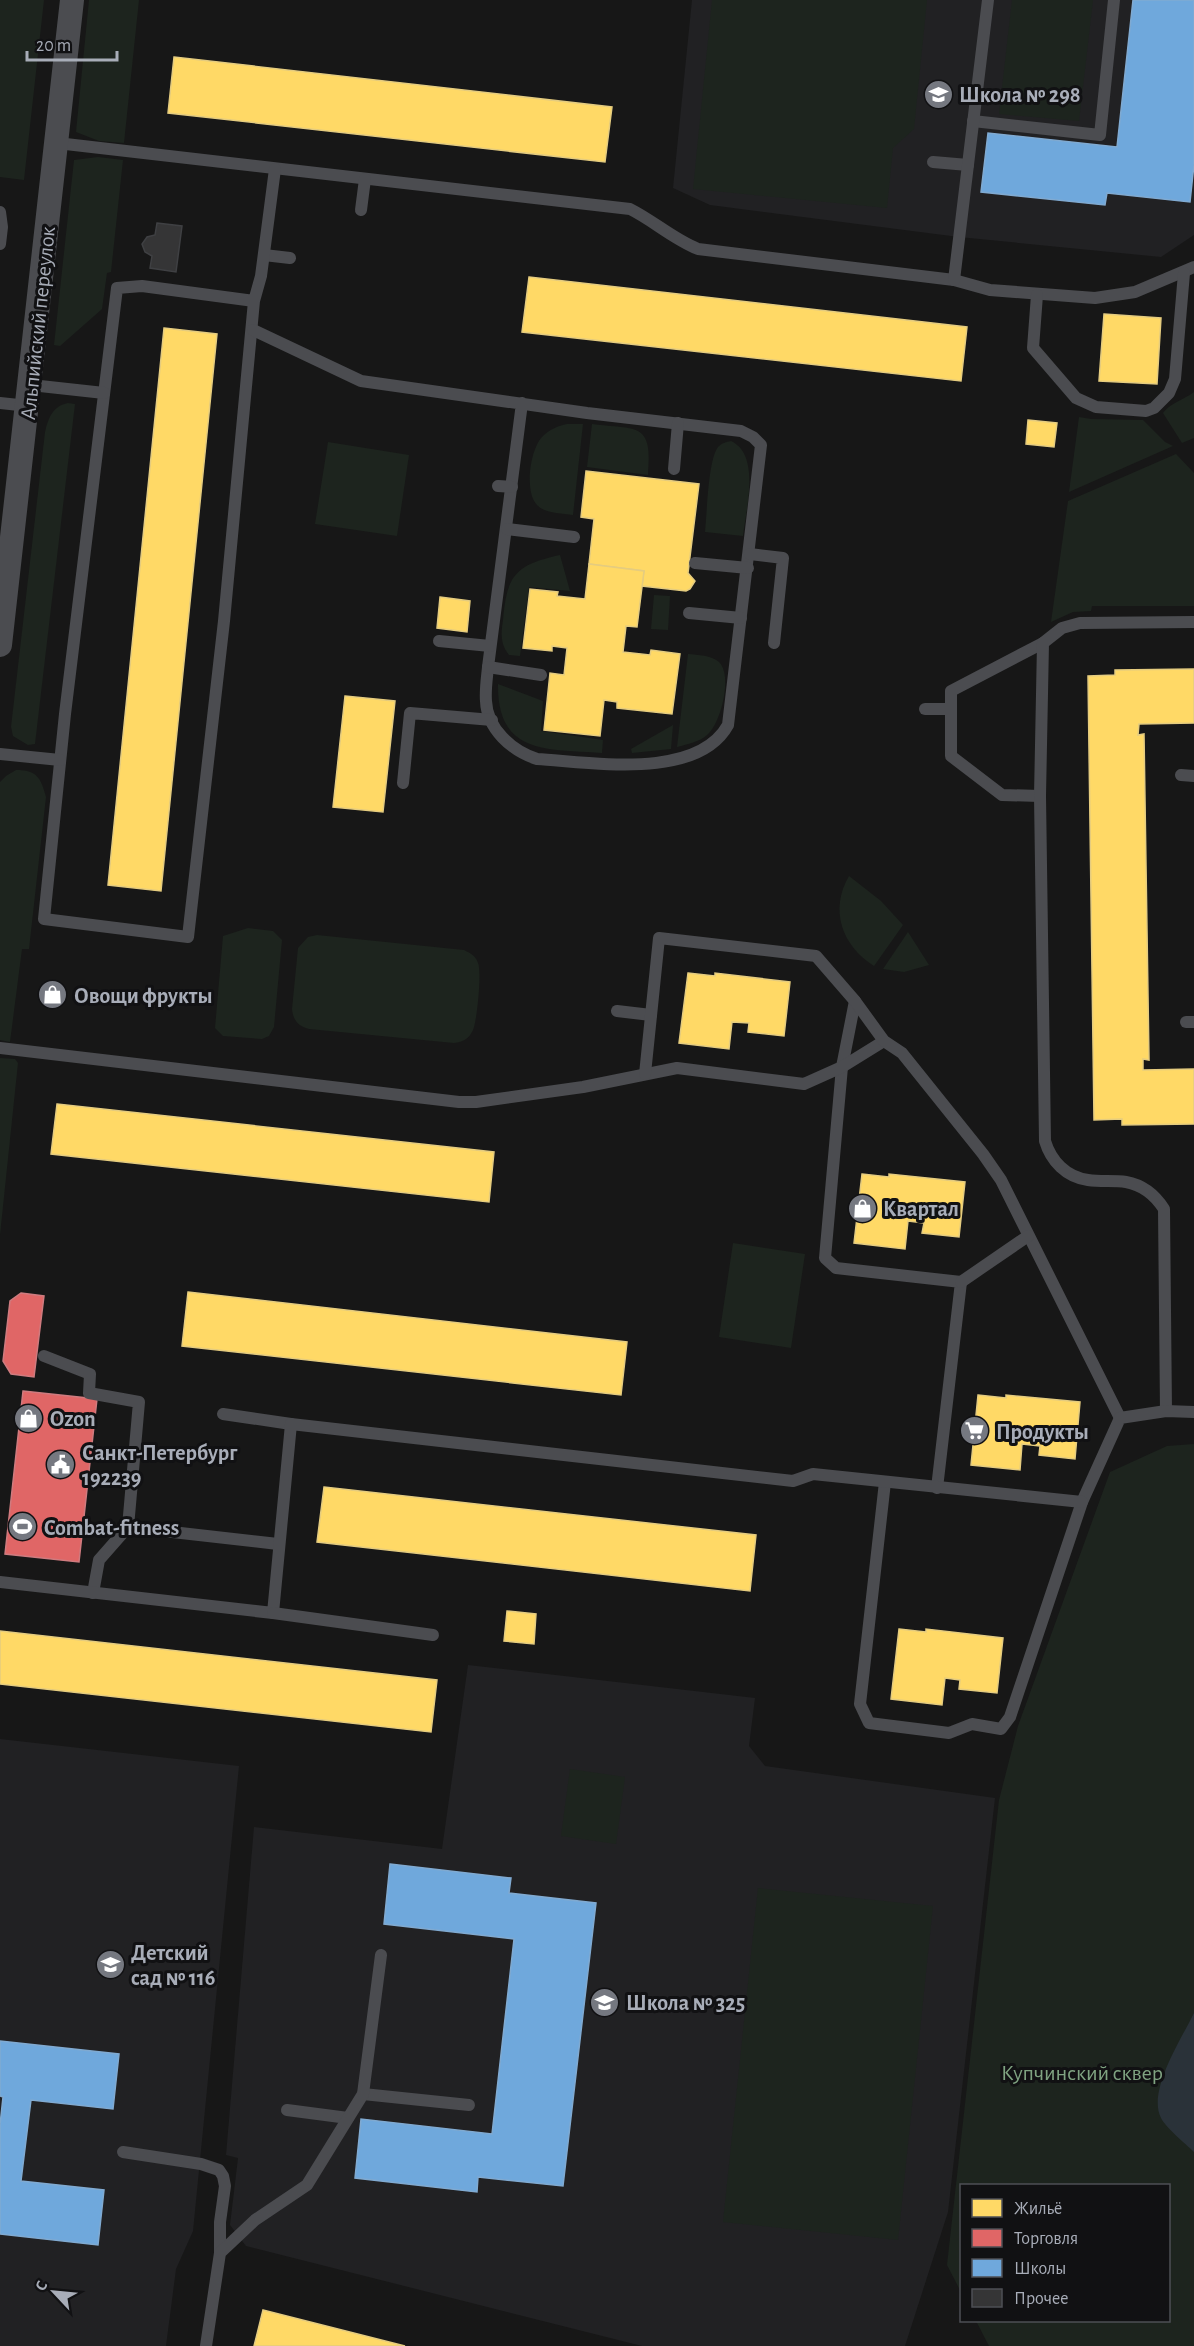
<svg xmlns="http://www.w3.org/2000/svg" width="1194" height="2346" font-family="'Alegreya Sans',sans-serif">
<rect width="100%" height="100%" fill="#171717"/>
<g fill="#212123">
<path d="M692,0H1194V235L1161,257L959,237L710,205L673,188Z"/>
<path d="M468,1665L755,1698L749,1746L765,1766L995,1798L948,2212L905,2346H642L246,2246L230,2225L238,2158L226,2155L254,1827L442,1849Z"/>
<path d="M0,1739L239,1766L193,2231L176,2269L166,2346H0Z"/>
</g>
<g fill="#1d241e">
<path d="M0,0H44L24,180L0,177Z"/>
<path d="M89,0H139L124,143L99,141L76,132Z"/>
<path d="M712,0H927L914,129L893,148L887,208L693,189Z"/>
<path d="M1012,0H1093L1079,121L999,114Z"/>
<path d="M98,157L123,160L111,272L107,273L102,309L60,346L54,345L74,160Z"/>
<path d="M1194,392V438L1182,443L1163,413C1171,402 1184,400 1194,392Z"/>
<path d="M68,403L75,404L35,744L28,745L13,736L11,727L45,432C48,418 53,406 68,403Z"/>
<path d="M1079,417L1091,419L1143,420L1165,442L1173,446L1069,492Z"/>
<path d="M567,424H583L573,515C561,513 546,514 537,505C524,492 530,448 543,436C550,429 558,426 567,424Z"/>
<path d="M592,424C637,430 653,421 648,475L587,467Z"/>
<path d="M731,441C761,455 746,509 743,536L705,532C707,514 708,460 718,447C722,443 726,442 731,441Z"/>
<path d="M328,442L409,455L397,536L315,524Z"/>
<path d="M1176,454L1194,473V606H1092L1091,611L1073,612L1051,622L1068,501Z"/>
<path d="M560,555L570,591L529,587L520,656L509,655C500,644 501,633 503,620C507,575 515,565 560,555Z"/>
<path d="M654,595L670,596L668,630L651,629Z"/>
<path d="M688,654C698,655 711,655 719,662C733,675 721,724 707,735C699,742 688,744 677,747Z"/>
<path d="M498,684L543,701L541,731L603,740L602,753C547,749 497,755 498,684Z"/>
<path d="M673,725L671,749L632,753L631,749Z"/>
<path d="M16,770C37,770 41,778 46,797L29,949H22L10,1042L0,1040V782L6,776Z"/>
<path d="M849,876L881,901L903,925L874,966C842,946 829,910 849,876Z"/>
<path d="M248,928L273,931L282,940L274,1027L269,1036L262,1039L223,1036L215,1028L223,936Z"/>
<path d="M908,932L929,965L904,972L883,969Z"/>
<path d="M317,935L464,950C470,953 476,956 478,963C482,972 477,1021 473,1030C469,1039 463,1042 454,1043L309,1029C298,1026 293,1020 292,1009L298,948L308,937Z"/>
<path d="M0,1058L15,1059L18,1063L0,1235Z"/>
<path d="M733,1243L805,1254L791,1348L719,1337Z"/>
<path d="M1194,1444V2346H989L976,2321L1168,2320V2186H962L961,2292L947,2265L999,1800L1018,1726L1110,1472L1167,1446Z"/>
<path d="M570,1769L625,1777L616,1844L561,1836Z"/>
<path d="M758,1888L933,1906L898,2240L723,2222Z"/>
</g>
<path fill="#2a3239" d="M1194,2013V2152C1185,2143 1166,2128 1161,2118C1147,2091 1182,2038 1194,2013Z"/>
<g fill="#ffd966" stroke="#e5cc7f" stroke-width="1.5">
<path d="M174,57L612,107L605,162L168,113Z"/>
<path d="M529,277L967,327L961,381L522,332Z"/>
<path d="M1104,314L1161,318L1157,384L1099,381Z"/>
<path d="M164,328L217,334L161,891L108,885Z"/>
<path d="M1028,420L1057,423L1054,447L1026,444Z"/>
<path d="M586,471L699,484L688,573L695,581L690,589L686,591L642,586L644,571L589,564L594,519L581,517Z"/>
<path d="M589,564L644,571L637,627L626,626L623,652L650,655L651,650L680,654L672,714L617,708V702L604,700L600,736L544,730L550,673L564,675L567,648L552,646V651L523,648L530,589L558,592L557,596L585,599Z"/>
<path d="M440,597L470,601L467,632L437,628Z"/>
<path d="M1194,669V723L1139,724L1138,735L1144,734L1149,1060L1143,1059V1070L1194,1069V1124L1122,1125V1119L1094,1120L1088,676L1115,675V670Z"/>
<path d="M345,696L395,701L383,812L333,807Z"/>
<path d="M688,973L715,976V973L790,982L784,1036L748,1032L749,1023L732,1022L729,1049L679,1043Z"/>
<path d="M57,1104L494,1152L489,1202L51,1154Z"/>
<path d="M862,1174L889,1177V1174L965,1182L959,1237L922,1233L924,1223L908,1221L905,1249L854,1243Z"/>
<path d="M188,1292L627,1342L621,1395L182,1346Z"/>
<path d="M978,1395L1006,1398V1395L1080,1402L1075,1459L1039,1455L1040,1446L1022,1444L1020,1470L971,1465Z"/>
<path d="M324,1487L756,1535L750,1591L317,1542Z"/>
<path d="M507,1611L536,1614L534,1644L504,1641Z"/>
<path d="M899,1629L926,1632V1629L1003,1638L997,1693L959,1689L960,1680L945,1678L942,1705L891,1699Z"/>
<path d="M0,1631L437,1680L431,1732L0,1684Z"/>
<path d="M263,2310L405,2346H254Z"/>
</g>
<g fill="#e06666" stroke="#cf7b7f" stroke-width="1.5">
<path d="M46,986L62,987L60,1005L44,1003Z"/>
<path d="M21,1293L44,1296L34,1377L11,1374L3,1361L10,1301Z"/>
<path d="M23,1391L97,1399L79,1562L5,1554Z"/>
</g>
<g fill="#6fa8dc" stroke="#80aad1" stroke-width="1.5">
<path d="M1133,0H1194V164L1190,202L1107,193L1105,205L981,192L988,133L1117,147Z"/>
<path d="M390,1864L511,1878L509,1893L596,1903L563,2186L478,2177L477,2192L355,2178L361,2119L492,2134L514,1939L384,1924Z"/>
<path d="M0,2041L119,2054L113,2109L31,2100L21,2181L104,2190L98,2245L0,2234V2125L3,2097L0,2096Z"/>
</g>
<path fill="#353536" stroke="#3f4043" stroke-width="1.5" d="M157,223L182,226L176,272L150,268L152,256L145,252L142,244L147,237L155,235Z"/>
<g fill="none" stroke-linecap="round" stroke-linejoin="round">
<g stroke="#4b4c50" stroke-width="12">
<path d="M973,121L1100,135L1114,0"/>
<path d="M57,143L630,209C654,221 673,239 698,249L954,280L990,290L1095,298L1135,292L1194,267"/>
<path d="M933,162L968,165"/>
<path d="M361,210L365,179"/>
<path d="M0,212L2,227L0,244"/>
<path d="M264,255L290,258"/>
<path d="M954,280L988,0"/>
<path d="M1037,295L1033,348L1076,398L1096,407L1146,411L1154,408L1169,393L1175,379L1184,273"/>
<path d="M254,301L142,286L117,288L65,714L44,919L188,937L224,621L254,301L261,276L275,169"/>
<path d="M253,330L361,381L587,413L741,431L753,437L761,445L728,725C697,781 590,762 537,759C512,751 487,729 486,701C485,690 487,678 488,667L522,403"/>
<path d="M31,385L104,393"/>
<path d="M0,403L28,406"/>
<path d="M674,469L678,423"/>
<path d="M498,486L512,487"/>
<path d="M507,529L574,537"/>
<path d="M750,554L783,558L774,643"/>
<path d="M695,563L748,568"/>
<path d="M689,613L741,618"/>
<path d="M439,641L490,646"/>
<path d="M488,667L541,675"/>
<path d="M925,709H951"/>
<path d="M0,754L60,760"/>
<path d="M1181,775L1194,776"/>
<path d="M403,783L410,713L492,720"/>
<path d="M1040,796L1002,795L951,756V691L1043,643"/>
<path d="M855,1001L842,1067L825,1258L836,1268L961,1282L937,1488"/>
<path d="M617,1011L651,1015"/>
<path d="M1186,1022H1194"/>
<path d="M0,1048L459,1102H476L583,1087L677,1068L804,1084L842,1067L884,1041"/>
<path d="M645,1074L659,938L816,956L855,1001L884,1041L902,1053L983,1154L1001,1180L1120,1418"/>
<path d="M961,1282L1028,1236"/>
<path d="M44,1356L90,1374L89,1393L139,1402L128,1527L99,1560L93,1593"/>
<path d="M1166,1411L1164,1209C1155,1195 1143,1185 1126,1182C1114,1180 1101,1182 1088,1180C1066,1177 1051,1161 1045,1141L1040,796L1043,643L1062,628L1080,623L1194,622"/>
<path d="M223,1414L291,1424"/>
<path d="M885,1482L860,1704L869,1723L949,1733L972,1724L1001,1729L1010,1717L1082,1502L1120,1418L1166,1411L1194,1412"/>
<path d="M128,1527L278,1544"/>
<path d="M0,1582L273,1613L291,1424L793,1481L813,1474L1082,1502"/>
<path d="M273,1613L433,1635"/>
<path d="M363,2094L469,2105"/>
<path d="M287,2110L348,2118"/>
<path d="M123,2152L201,2164L219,2170L223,2176L225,2186L220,2222V2253"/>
<path d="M206,2346L220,2253L255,2220L307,2185L363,2094L381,1955"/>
</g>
<path stroke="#4b4c50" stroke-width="24" d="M0,645L72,0"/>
</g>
<defs>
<symbol id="school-disc" viewBox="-11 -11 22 22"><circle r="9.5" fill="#757880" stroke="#111113"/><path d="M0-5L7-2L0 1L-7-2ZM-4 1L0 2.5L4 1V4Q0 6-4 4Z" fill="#fff"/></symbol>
<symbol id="shop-disc" viewBox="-11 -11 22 22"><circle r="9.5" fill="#757880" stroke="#111113"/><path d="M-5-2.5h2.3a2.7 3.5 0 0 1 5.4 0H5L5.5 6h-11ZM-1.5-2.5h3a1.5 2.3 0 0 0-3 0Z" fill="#fff"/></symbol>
<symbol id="supermarket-disc" viewBox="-11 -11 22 22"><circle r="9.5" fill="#757880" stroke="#111113"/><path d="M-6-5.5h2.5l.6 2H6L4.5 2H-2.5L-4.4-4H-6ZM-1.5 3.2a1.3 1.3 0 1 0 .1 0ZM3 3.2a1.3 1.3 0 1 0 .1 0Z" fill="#fff"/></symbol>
<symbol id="civic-disc" viewBox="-11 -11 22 22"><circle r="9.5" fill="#757880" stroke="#111113"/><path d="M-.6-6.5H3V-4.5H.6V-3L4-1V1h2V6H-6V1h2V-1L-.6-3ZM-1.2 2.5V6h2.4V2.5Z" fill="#fff"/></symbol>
<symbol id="stadium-disc" viewBox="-11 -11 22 22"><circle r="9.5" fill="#757880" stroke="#111113"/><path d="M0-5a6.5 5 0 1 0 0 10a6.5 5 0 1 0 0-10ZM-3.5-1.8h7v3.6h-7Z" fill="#fff"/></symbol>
</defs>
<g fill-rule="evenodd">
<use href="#school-disc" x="922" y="78" width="33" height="33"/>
<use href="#shop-disc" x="36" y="978" width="33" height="33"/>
<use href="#shop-disc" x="846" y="1192" width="33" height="33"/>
<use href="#shop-disc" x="12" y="1402" width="33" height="33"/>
<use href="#supermarket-disc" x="958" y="1414" width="33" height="33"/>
<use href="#civic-disc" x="44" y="1448" width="33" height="33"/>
<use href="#stadium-disc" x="6" y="1510" width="33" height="33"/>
<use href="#school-disc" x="94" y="1948" width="33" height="33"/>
<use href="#school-disc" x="588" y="1986" width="33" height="33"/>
</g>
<g text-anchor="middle" stroke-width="6" stroke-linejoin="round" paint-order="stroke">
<g font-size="22" font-weight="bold" fill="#a8adb8" stroke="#111113" text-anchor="start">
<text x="959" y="102">Школа № 298</text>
<text x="74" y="1003">Овощи фрукты</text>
<text x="883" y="1216">Квартал</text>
<text x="50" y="1426">Ozon</text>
<text x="996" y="1439">Продукты</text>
<text x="82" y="1460">Санкт-Петербург<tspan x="82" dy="25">192239</tspan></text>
<text x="44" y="1535">Combat-fitness</text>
<text x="131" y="1960">Детский<tspan x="131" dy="25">сад № 116</tspan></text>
<text x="626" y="2010">Школа № 325</text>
</g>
<g font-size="22" fill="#a8adb8" stroke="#111113">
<text transform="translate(37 323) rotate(-84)" y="8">Альпийский переулок</text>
</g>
<g font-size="22" fill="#7fa381" stroke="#111113">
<text x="1082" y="2080">Купчинский сквер</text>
</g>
</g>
<rect x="960" y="2184" width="210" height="138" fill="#111113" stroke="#4d4f55" stroke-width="1.5"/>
<rect x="972" y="2199" width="30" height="18" fill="#ffd966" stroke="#4d4f55" stroke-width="1.5"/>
<text x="1014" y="2214" font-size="18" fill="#a8adb8">Жильё</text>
<rect x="972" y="2229" width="30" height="18" fill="#e06666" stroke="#4d4f55" stroke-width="1.5"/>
<text x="1014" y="2244" font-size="18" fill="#a8adb8">Торговля</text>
<rect x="972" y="2259" width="30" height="18" fill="#6fa8dc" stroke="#4d4f55" stroke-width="1.5"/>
<text x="1014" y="2274" font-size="18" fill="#a8adb8">Школы</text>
<rect x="972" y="2289" width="30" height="18" fill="#353536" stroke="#4d4f55" stroke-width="1.5"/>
<text x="1014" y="2304" font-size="18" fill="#a8adb8">Прочее</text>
<g transform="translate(54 2292) rotate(296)" stroke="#111113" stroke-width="4.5" paint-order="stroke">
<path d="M0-4.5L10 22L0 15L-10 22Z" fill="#a8adb8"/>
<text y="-9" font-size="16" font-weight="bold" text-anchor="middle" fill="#a8adb8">С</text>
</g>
<path d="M27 51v9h90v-9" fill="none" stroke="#a8adb8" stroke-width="3"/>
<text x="36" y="51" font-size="18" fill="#a8adb8" stroke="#111113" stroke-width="4.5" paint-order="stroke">20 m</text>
</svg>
